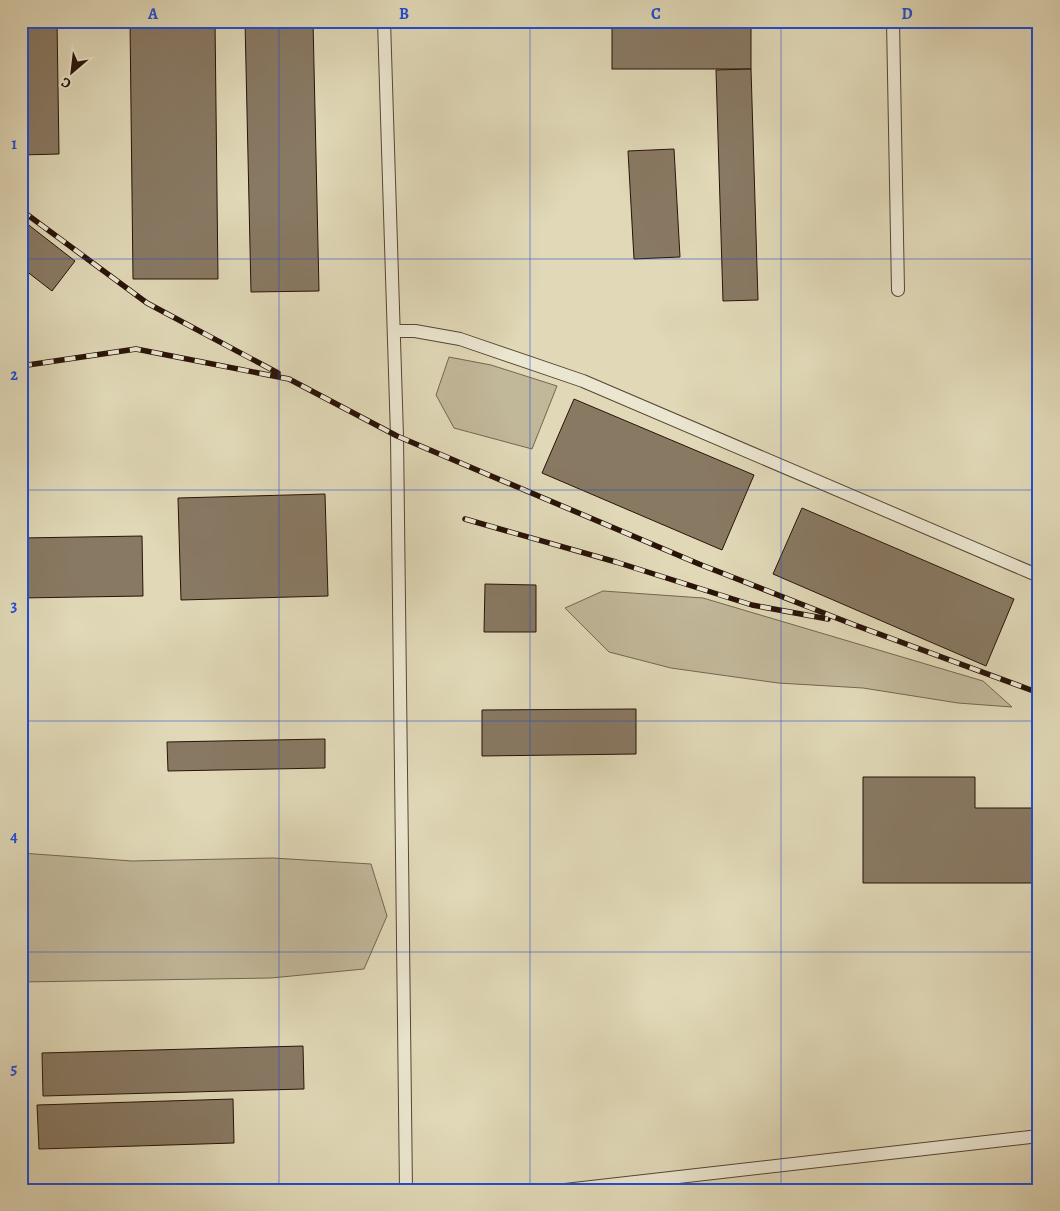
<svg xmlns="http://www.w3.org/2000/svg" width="1060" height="1211" font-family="Alegreya,serif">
<rect width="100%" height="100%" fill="#e0d8b7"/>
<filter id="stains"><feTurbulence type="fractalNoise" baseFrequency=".004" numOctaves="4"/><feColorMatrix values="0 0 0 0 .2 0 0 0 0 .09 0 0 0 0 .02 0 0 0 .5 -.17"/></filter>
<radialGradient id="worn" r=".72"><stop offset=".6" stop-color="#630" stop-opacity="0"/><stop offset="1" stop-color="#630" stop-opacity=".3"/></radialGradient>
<g fill="#c1b799" stroke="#756550">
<path d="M449,357L491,365L557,386L532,449L454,428L436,395Z"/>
<path d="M603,591L703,598L983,681L1012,707L958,703L863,688L778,683L671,668L609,652L565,608Z"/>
<path d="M21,853L132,861L273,858L371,864L387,916L364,969L271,978L21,982Z"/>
</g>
<g fill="#887963" stroke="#291308">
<path d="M21,21H57L59,154L21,155Z"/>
<path d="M130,21H215L218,279H133Z"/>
<path d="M245,21H313L319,291L251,292Z"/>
<rect x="612" y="21" width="139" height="48"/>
<path d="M751,69L758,300L723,301L716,70Z"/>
<path d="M674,149L680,257L634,259L628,151Z"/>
<path d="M21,219L75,261L52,291L21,267Z"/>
<path d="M574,399L754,475L722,550L542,473Z"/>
<path d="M325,494L328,596L181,600L178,498Z"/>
<path d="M802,508L1014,599L986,666L773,574Z"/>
<path d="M142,536L143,596L21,598V538Z"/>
<path d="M485,584L536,585V632H484Z"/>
<path d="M636,709V754L482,756V710Z"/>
<path d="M325,739V768L168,771L167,742Z"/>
<path d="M863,777H975V808H1039V883H863Z"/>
<path d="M303,1046L304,1089L43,1096L42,1053Z"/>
<path d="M233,1099L234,1143L39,1149L37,1105Z"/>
</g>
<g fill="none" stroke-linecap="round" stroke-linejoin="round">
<defs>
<g id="service">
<path d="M384,21L397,436L406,1190"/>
<path d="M893,21L898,290"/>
<path d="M394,331H415L460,339L583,381L1039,576"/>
<path d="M565,1190L1039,1136"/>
</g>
</defs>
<use href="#service" stroke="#574434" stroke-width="14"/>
<use href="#service" stroke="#ebe6d0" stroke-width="12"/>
<defs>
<g id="rail">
<path d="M21,210L147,303L278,373"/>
<path d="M21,366L136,349L289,379L397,436L699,564L852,624L1039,693"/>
<path d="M465,519L616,562L752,605L828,619"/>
</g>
</defs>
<use href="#rail" stroke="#291308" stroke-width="5.5"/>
<use href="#rail" stroke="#ebe6d0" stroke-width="4" stroke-dasharray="11" stroke-linecap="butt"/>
</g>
<path fill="none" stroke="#1d4ed8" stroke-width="1" stroke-opacity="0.55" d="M279,21V1190M530,21V1190M781,21V1190M21,259H1039M21,490H1039M21,721H1039M21,952H1039"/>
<rect width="1060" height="1211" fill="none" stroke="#e0d8b7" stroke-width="55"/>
<g transform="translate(72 72) rotate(208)" stroke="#ebe6d0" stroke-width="4" paint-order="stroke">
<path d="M0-4L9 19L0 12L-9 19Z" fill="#291308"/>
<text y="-8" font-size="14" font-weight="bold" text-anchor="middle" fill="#291308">С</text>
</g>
<rect x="28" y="28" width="1004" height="1156" fill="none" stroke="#1d4ed8" stroke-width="2"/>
<g font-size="16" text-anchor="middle" font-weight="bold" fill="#1d4ed8">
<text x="153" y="19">A</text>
<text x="404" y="19">B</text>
<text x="656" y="19">C</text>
<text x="907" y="19">D</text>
<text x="14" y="149">1</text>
<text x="14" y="380">2</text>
<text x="14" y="611">3</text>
<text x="14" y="842">4</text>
<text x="14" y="1074">5</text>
</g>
<rect width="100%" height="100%" filter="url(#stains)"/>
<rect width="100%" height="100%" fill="url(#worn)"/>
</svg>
